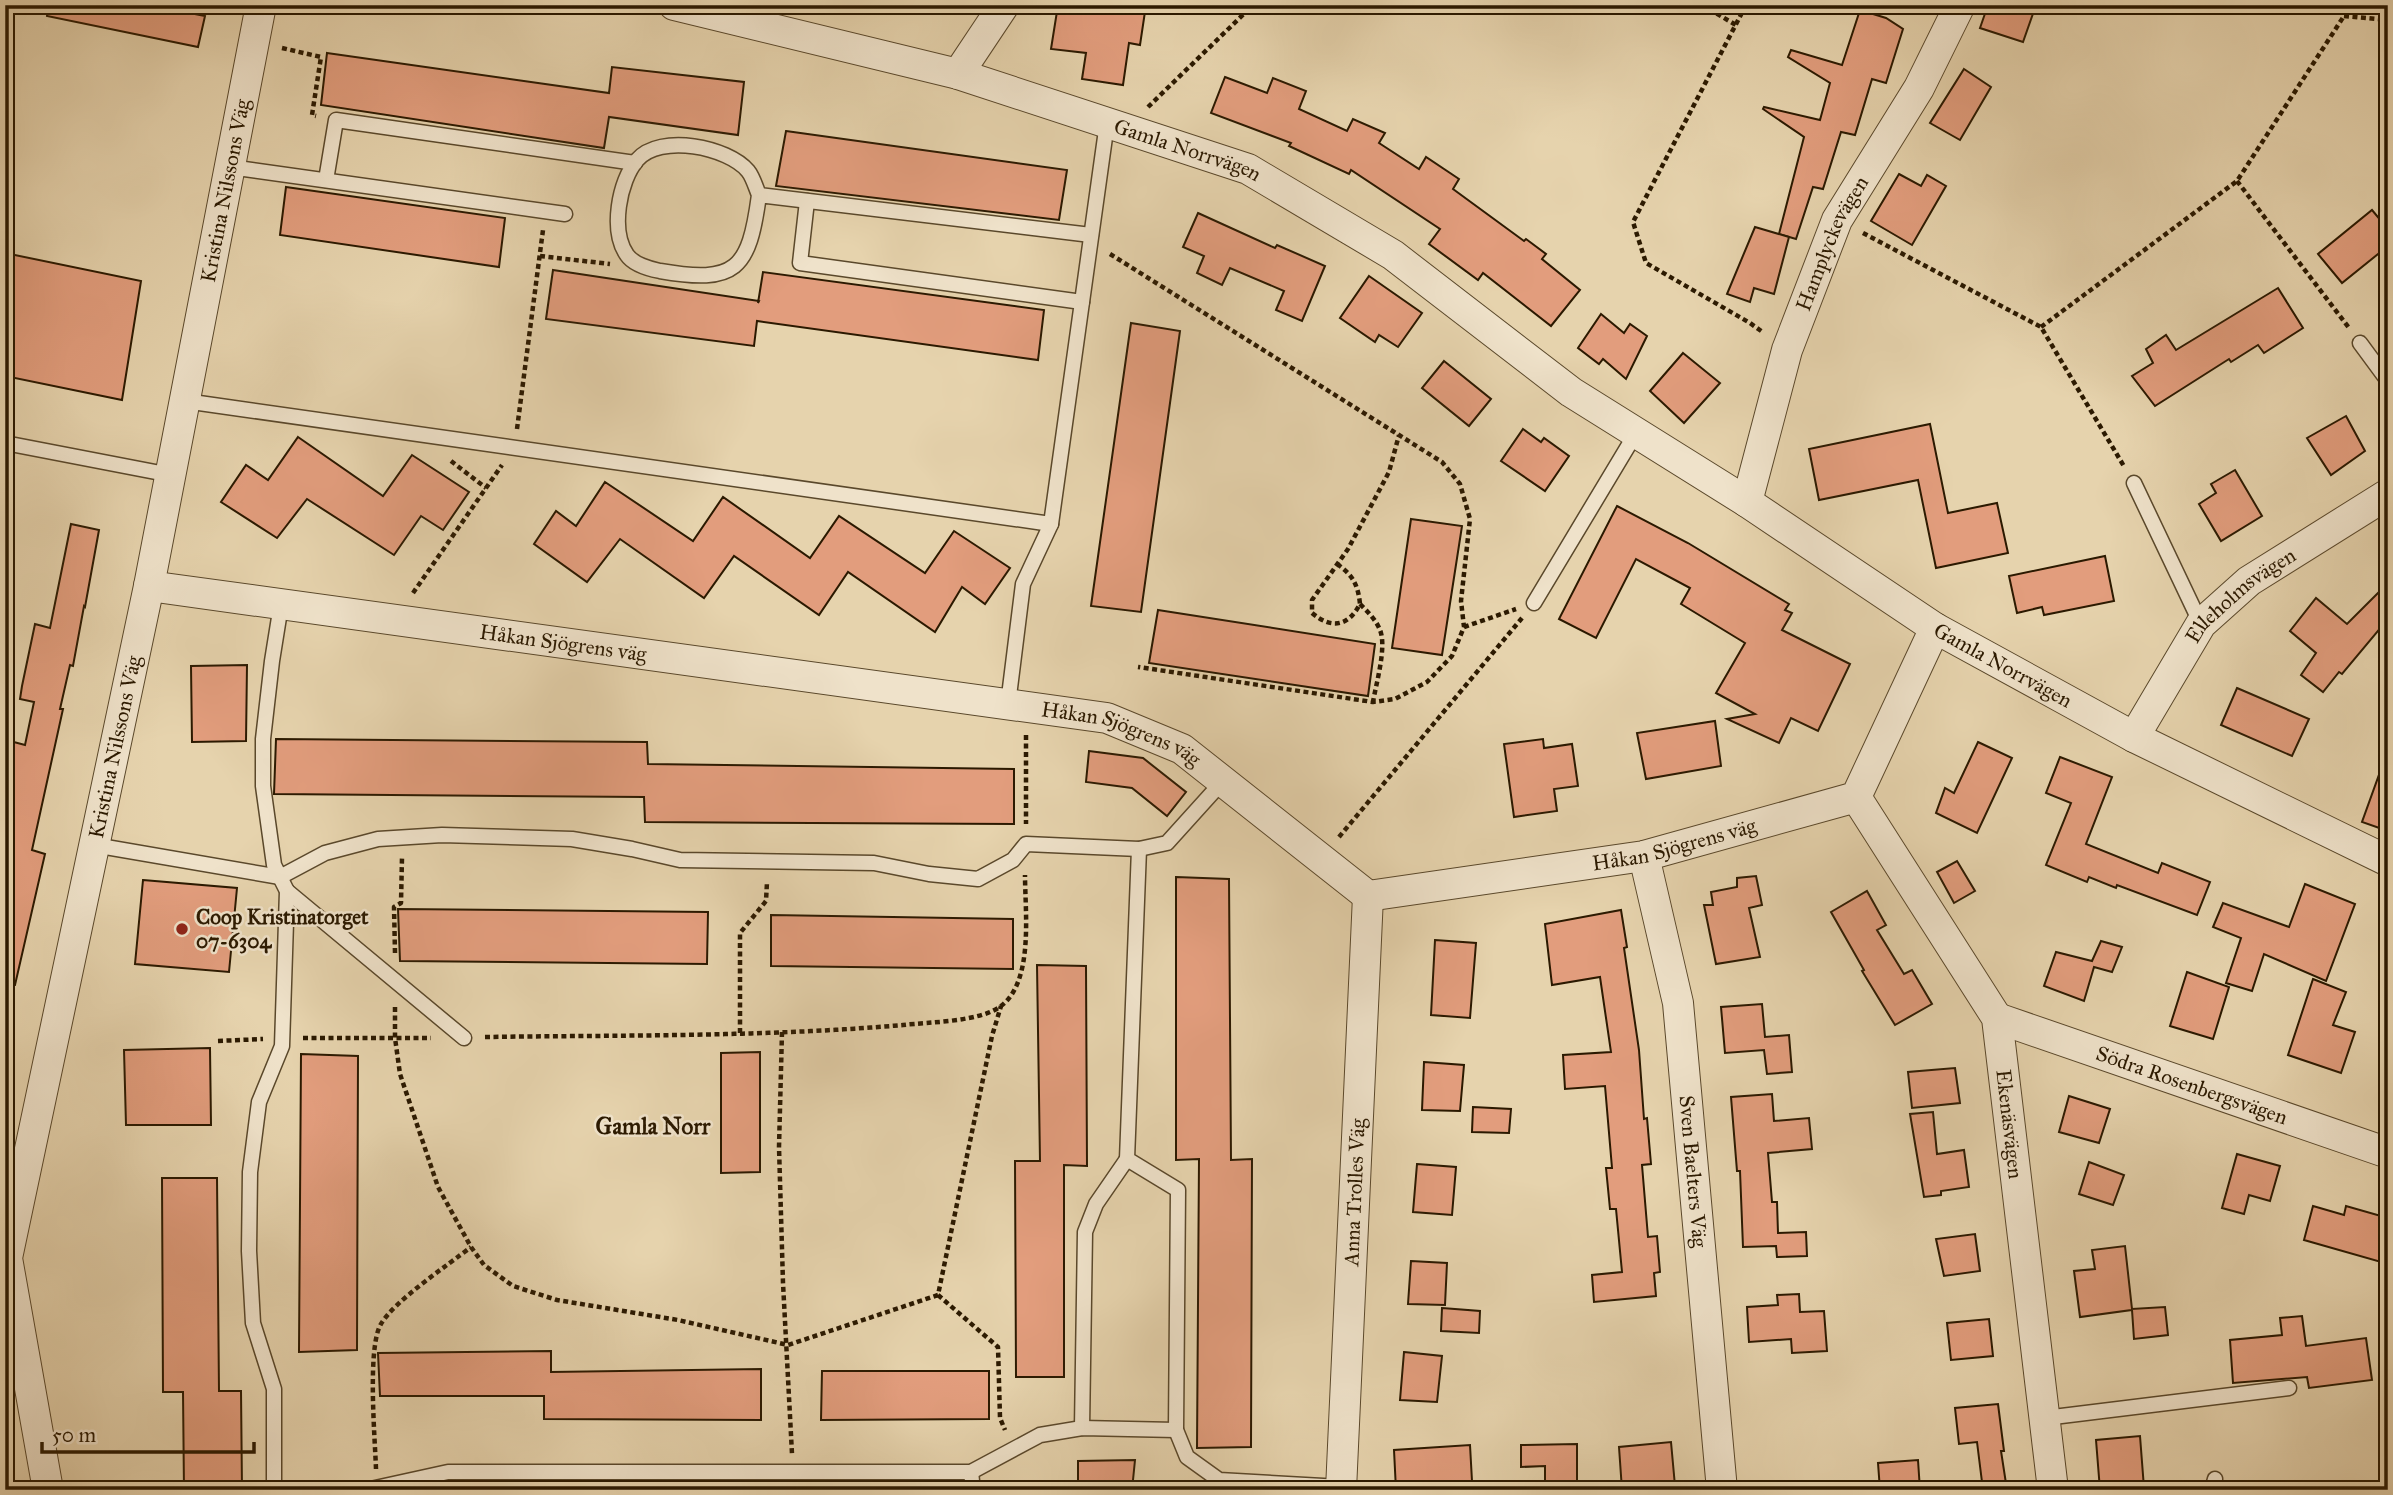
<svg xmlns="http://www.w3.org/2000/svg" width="2393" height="1495" font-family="'IM FELL Great Primer',serif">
<rect width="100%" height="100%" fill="#e6d3ad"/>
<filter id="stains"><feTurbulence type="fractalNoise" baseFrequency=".00286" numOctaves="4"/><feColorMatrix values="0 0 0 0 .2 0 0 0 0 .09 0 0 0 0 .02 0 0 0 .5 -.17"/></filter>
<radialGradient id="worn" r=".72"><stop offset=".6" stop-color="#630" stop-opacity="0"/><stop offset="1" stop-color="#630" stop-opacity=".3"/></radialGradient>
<g fill="#e29d7d" stroke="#2b1900" stroke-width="2">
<path d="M48,5H149L205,16L198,47L47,16Z"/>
<path d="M1058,5L1108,8L1109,5H1146L1140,45L1129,43L1123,85L1082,79L1086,53L1051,49Z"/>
<path d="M1988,5H2036L2023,42L1980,28Z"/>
<path d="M1860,10L1886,18L1903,29L1886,83L1872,79L1855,135L1841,132L1823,189L1813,187L1796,239L1779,234L1804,137L1763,109L1764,107L1820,120L1830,83L1788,57L1791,50L1842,65Z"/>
<path d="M327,53L609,93L612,67L744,82L738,135L609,117L604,148L321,105Z"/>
<path d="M1964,69L1991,87L1960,140L1930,123Z"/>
<path d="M1225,77L1267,93L1273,78L1306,91L1299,109L1347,131L1353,119L1385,133L1379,143L1419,169L1426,157L1459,179L1453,189L1524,241L1526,239L1546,254L1542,259L1580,290L1551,326L1483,273L1478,280L1429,244L1440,229L1351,170L1349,174L1289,146L1291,143L1211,113Z"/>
<path d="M786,131L1067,170L1059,220L776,186Z"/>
<path d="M1899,174L1921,186L1927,175L1946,186L1912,245L1871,221Z"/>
<path d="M286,187L505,218L499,267L280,235Z"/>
<path d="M2372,210L2388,229V246L2342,283L2318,254Z"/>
<path d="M1198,213L1275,248L1277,245L1325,266L1302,321L1276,310L1284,291L1230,268L1222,285L1197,273L1204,256L1183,247Z"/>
<path d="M1755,227L1789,237L1774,294L1754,288L1750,302L1727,294Z"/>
<path d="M5,253L141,281L122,400L5,376Z"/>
<path d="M553,270L759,301L758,303L763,272L1044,310L1038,360L757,321L754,346L546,319Z"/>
<path d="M1369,276L1422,313L1398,347L1379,335L1375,342L1340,318Z"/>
<path d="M2278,288L2303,328L2264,353L2258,345L2231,362L2229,359L2155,406L2132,376L2153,363L2146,349L2166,335L2176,350Z"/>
<path d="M1601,314L1624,333L1630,324L1647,336L1626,379L1603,359L1599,364L1578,348Z"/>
<path d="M1131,323L1180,331L1141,612L1091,606Z"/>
<path d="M1683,353L1720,383L1684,423L1650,391Z"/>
<path d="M1444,361L1491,399L1469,426L1422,388Z"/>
<path d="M2346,416L2365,451L2331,475L2307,438Z"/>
<path d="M1930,424L1948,513L1997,503L2008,553L1936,568L1918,480L1819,500L1809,449Z"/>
<path d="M1523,429L1541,442L1544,438L1569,456L1545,491L1501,461Z"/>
<path d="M298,437L383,496L412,455L469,492L443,530L421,516L394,555L307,499L277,538L221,502L246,465L268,480Z"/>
<path d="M2235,470L2262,516L2221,541L2199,504L2216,493L2211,484Z"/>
<path d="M605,482L693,541L723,497L810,558L839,516L925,573L954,531L1010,568L985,604L962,587L935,632L848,572L819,615L734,556L704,598L620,539L587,582L534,544L556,511L576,526Z"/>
<path d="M1617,506L1688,543L1789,604L1785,610L1792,613L1782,630L1850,664L1818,731L1791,718L1779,743L1727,719L1755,714L1716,693L1745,643L1681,604L1690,588L1636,559L1596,638L1559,619Z"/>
<path d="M1411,519L1462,526L1442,655L1392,648Z"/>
<path d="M71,524L99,530L85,607L84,606L73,666L70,665L60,709H63L32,850L45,854L15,985L5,984V852L10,824L5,823V762L10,741L25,745L34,702L20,699L22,686L35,624L50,628Z"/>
<path d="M2105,556L2114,601L2044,615L2042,607L2017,613L2009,576Z"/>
<path d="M2388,583V619L2342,674L2339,672L2323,692L2301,675L2316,653L2290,631L2316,598L2347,624Z"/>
<path d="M1158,610L1375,644L1368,696L1149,663Z"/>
<path d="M247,665L246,741L192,742L191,666Z"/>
<path d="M2237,688L2309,719L2292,756L2221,725Z"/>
<path d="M1715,721L1721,766L1646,779L1637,733Z"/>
<path d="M276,739L647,742L648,764L1014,769V824L645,822L644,797L274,794Z"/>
<path d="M1543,739L1544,748L1572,744L1578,786L1554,789L1557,811L1514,817L1504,744Z"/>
<path d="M1978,742L2012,758L1977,833L1936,813L1945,788L1954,793Z"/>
<path d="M1089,751L1143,758L1186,792L1167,816L1132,788L1086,782Z"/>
<path d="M2060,757L2112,777L2086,844L2158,873L2162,863L2210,882L2197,915L2117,885L2116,888L2089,877L2087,882L2046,865L2071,803L2046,793Z"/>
<path d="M2385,758L2388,759V831L2362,822Z"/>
<path d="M1957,861L1975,891L1954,903L1937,872Z"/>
<path d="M1756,876L1762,905L1749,908L1760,957L1716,964L1704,905H1713L1711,892L1737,887V878Z"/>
<path d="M1176,877L1229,879L1231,1160L1252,1159L1251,1447L1197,1448L1199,1159L1176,1160Z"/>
<path d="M143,880L237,888L229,972L135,964Z"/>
<path d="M2305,884L2355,904L2326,981L2264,954L2252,991L2226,983L2241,938L2213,927L2223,903L2289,927Z"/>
<path d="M1867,891L1886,925L1877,930L1904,974L1912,970L1932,1004L1895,1025L1862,971L1864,970L1831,912Z"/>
<path d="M398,909L708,912L707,964L400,961Z"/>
<path d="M1621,910L1627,947L1624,948L1639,1050L1644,1119L1647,1118L1651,1164L1642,1165L1648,1237L1657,1236L1660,1272L1654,1273L1656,1296L1594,1302L1592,1275L1622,1272L1616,1209H1610L1606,1168H1612L1605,1086L1565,1089L1563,1055L1611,1052L1600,977L1552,985L1545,924Z"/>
<path d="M771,915L1013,919V969L771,966Z"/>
<path d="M1435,940L1476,943L1470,1018L1431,1015Z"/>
<path d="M2101,941L2122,947L2112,972L2094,967L2084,1001L2044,986L2056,952L2092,961Z"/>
<path d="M1037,965L1086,966L1087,1166L1064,1165V1377H1016L1015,1161H1040Z"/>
<path d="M2187,972L2229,987L2213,1039L2170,1026Z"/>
<path d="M2313,979L2346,992L2333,1025L2355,1032L2341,1073L2288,1055Z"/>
<path d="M1762,1004L1765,1037L1789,1035L1792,1072L1767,1074L1764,1050L1725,1053L1721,1007Z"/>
<path d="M210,1048L211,1125H126L124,1050Z"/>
<path d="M760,1052V1172L721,1173V1053Z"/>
<path d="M301,1054L358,1056L357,1350L299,1352Z"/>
<path d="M1424,1062L1464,1065L1460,1111L1422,1110Z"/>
<path d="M1955,1068L1960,1103L1912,1108L1908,1072Z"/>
<path d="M1772,1094L1774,1121L1809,1118L1812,1149L1768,1153L1772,1202H1777L1778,1233L1806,1232L1807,1256L1777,1257L1776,1246L1743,1247L1740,1171H1737L1731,1097Z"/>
<path d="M2069,1096L2110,1109L2099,1143L2059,1132Z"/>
<path d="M1473,1107L1511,1109L1509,1133L1472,1132Z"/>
<path d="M1933,1112L1937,1154L1964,1150L1969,1187L1941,1191V1195L1924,1197L1910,1114Z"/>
<path d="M2237,1154L2280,1166L2270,1201L2249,1195L2244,1214L2222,1208Z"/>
<path d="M2089,1162L2124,1175L2113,1205L2079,1194Z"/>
<path d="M1417,1164L1456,1167L1452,1215L1413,1212Z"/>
<path d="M162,1178H217L219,1391H241L242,1490H184L183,1392H163Z"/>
<path d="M2313,1206L2344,1215L2346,1206L2388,1218V1264L2304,1240Z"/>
<path d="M1975,1234L1980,1271L1944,1276L1936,1239Z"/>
<path d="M2125,1246L2132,1309L2165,1307L2168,1335L2134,1339L2132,1310L2080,1317L2074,1271L2095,1269L2092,1250Z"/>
<path d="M1411,1261L1447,1263L1445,1305L1408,1304Z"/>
<path d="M1799,1294L1800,1312L1824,1311L1827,1351L1792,1353L1791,1339L1749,1342L1747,1307L1778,1305L1777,1295Z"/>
<path d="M1442,1308L1480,1311L1479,1333L1441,1331Z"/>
<path d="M2302,1316L2306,1346L2366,1338L2372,1380L2309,1388L2307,1377L2233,1383L2230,1340L2282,1335L2280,1318Z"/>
<path d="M1989,1319L1993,1356L1951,1360L1947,1323Z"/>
<path d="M551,1351V1372L761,1369V1420L544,1419V1396H380L378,1353Z"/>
<path d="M1404,1352L1442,1356L1437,1402L1400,1400Z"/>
<path d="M822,1371H989V1419L821,1420Z"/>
<path d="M1998,1404L2004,1451H2001L2007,1490H1983L1977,1442L1959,1444L1955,1408Z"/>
<path d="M2140,1436L2144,1488L2100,1490L2096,1440Z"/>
<path d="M1671,1442L1675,1486L1622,1490L1619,1447Z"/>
<path d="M1577,1444V1490H1545V1466L1521,1467V1445Z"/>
<path d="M1470,1445L1472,1481L1441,1482V1490H1396L1394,1450Z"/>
<path d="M1135,1460L1132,1490H1078V1461Z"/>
<path d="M1918,1460L1920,1490H1880L1878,1463Z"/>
</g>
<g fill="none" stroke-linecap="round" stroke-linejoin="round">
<defs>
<g id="lane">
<path d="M230,167L565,214"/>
<path d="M326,180L336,120L635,163"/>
<path d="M759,195C749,270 736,284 660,271C650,269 633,264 627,255C610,231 619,181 637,160C660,133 728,147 748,171C753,177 756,188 759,195L1091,235"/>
<path d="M807,201L800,263L1082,302"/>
<path d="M2360,343L2388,381"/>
<path d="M185,401L1051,524"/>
<path d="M5,443L171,475"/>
<path d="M2134,483L2201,624"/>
<path d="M1534,603L1636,433"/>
<path d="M1008,704L1023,584L1051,524L1107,123"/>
<path d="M94,845L280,877L325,853L378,839L442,835L572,839L632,849L680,860L874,863L929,874L978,879L1013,860L1026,844L1139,849L1167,843L1223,781"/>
<path d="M1139,849L1127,1159L1178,1190L1176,1430L1187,1457L1219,1480L1341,1487"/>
<path d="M287,891L464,1038"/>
<path d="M2045,1418L2289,1388"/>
<path d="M1082,1428L1085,1232L1096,1204L1127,1159"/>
<path d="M971,1472L973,1490"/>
<path d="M274,1490V1389L253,1323L249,1251L250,1172L259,1102L282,1046L287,891L274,865L263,786V739L272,661L281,605"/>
<path d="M366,1490L448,1472H971L1040,1435L1082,1428L1176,1430"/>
<path d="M2212,1490L2215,1479"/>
</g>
<g id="street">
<path id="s1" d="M674,5L958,74L1248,169L1393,255L1571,392L1747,502L1935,628L2134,737L2388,861"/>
<path d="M958,74L1004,5"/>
<path id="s2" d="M1747,502L1787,350L1837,220L1919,88L1960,5"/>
<path id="s3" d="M149,586L1107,718L1182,749L1368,896L1644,856L1856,797L1935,628"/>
<path id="s4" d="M2134,737L2201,624L2249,581L2388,494"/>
<path id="s5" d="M1856,797L1997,1018L2053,1490"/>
<path id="s6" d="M1644,856L1678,1003L1722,1490"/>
<path id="s7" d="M1997,1018L2388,1153"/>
<path id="s8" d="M48,1490L7,1258L149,586L261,5"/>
<path id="s9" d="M1341,1490L1368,896"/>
</g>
</defs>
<use href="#lane" stroke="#5a482b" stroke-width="17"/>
<use href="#street" stroke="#5a482b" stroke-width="32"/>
<g stroke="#2b1900" stroke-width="4.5" stroke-dasharray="5 3.5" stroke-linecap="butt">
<path d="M1702,5L1736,25"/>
<path d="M1746,5L1633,222L1646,263L1750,323L1764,333"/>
<path d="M2344,16L2388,20"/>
<path d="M282,48L321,57L312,115L316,116"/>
<path d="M1148,107L1253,5"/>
<path d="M2237,181L2349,328"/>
<path d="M1863,233L2041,327L2125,468"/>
<path d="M1110,254L1442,462L1460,484L1470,519L1461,601L1464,627L1452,656L1427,682L1395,699L1373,702L1138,667"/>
<path d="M540,256L610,264"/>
<path d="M2041,327L2237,181L2344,16L2346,5"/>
<path d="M517,429L543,230"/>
<path d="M451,461L486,488"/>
<path d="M1337,564C1353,575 1358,585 1360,604C1348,627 1331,629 1312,613V600L1348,549L1389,472L1399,435"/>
<path d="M413,593L502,465"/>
<path d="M1360,604C1368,612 1376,620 1380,630C1387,647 1376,684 1373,702"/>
<path d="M1464,627L1516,609"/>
<path d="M1026,735V824"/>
<path d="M1339,837L1522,618"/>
<path d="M395,953L394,907L401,903L402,857"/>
<path d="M395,1007V1038L400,1074L438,1187L471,1247L484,1265L513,1286L557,1300L678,1320L788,1345L938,1295L992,1036L1001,1006"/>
<path d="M782,1032L779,1147L783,1283L792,1454"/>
<path d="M740,1033V933L766,901L767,882"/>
<path d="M485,1037C624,1035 764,1037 903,1025C929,1022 980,1022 1001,1006C1034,981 1025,912 1025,875"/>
<path d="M303,1038H431"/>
<path d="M218,1041L263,1039"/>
<path d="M938,1295L998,1347L1000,1418L1005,1430"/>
<path d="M376,1469C375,1438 367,1347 381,1324C394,1301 448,1265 471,1247"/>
<path d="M2382,1490L2388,1461"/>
</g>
<use href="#lane" stroke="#efe2ca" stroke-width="14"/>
<use href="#street" stroke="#efe2ca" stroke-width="30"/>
</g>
<circle fill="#8f2418" stroke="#efe2ca" stroke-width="2.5" cx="182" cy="929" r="7"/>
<g text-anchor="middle" stroke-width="5" stroke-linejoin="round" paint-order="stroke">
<g font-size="21" fill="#2b1900" stroke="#efe2ca">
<text dy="7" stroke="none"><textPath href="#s1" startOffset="534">Gamla Norrvägen</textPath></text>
<text dy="7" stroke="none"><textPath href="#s8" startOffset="1325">Kristina Nilssons Väg</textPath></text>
<text dy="7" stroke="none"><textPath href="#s2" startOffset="273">Hamplyckevägen</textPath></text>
<text dy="7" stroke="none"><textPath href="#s4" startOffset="180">Elleholmsvägen</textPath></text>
<text dy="7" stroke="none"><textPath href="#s3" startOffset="418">Håkan Sjögrens väg</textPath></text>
<text dy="7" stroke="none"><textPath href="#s1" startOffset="1502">Gamla Norrvägen</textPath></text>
<text dy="7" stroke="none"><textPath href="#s3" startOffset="985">Håkan Sjögrens väg</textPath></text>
<text dy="7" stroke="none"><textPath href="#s8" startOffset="758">Kristina Nilssons Väg</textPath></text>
<text dy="7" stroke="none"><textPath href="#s3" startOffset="1596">Håkan Sjögrens väg</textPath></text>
<text dy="7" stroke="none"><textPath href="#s7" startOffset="206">Södra Rosenbergsvägen</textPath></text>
<text dy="7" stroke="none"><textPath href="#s5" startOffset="369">Ekenäsvägen</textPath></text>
<text dy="7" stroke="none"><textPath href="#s6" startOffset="320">Sven Baelters Väg</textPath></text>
<text dy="7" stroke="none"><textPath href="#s9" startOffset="298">Anna Trolles Väg</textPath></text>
</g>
<g font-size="21" font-weight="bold" fill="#2b1900" stroke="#efe2ca" text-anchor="start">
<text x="196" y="924">Coop Kristinatorget<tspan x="196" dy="24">07-6304</tspan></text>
</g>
<g font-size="23" font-weight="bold" fill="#2b1900" stroke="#efe2ca">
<text x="653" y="1134">Gamla Norr</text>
</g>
</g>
<rect width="2393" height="1495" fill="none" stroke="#e6d3ad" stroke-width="28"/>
<rect x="7" y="7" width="2379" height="1481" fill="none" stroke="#2b1900" stroke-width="3.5"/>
<rect x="14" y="14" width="2365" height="1467" fill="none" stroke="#2b1900" stroke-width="2"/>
<path d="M42 1442v10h212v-10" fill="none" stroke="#2b1900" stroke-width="3.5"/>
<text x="52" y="1442" font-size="21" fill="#2b1900" stroke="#efe2ca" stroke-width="5" paint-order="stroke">50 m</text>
<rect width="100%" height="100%" filter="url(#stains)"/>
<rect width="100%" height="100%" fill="url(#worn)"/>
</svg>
